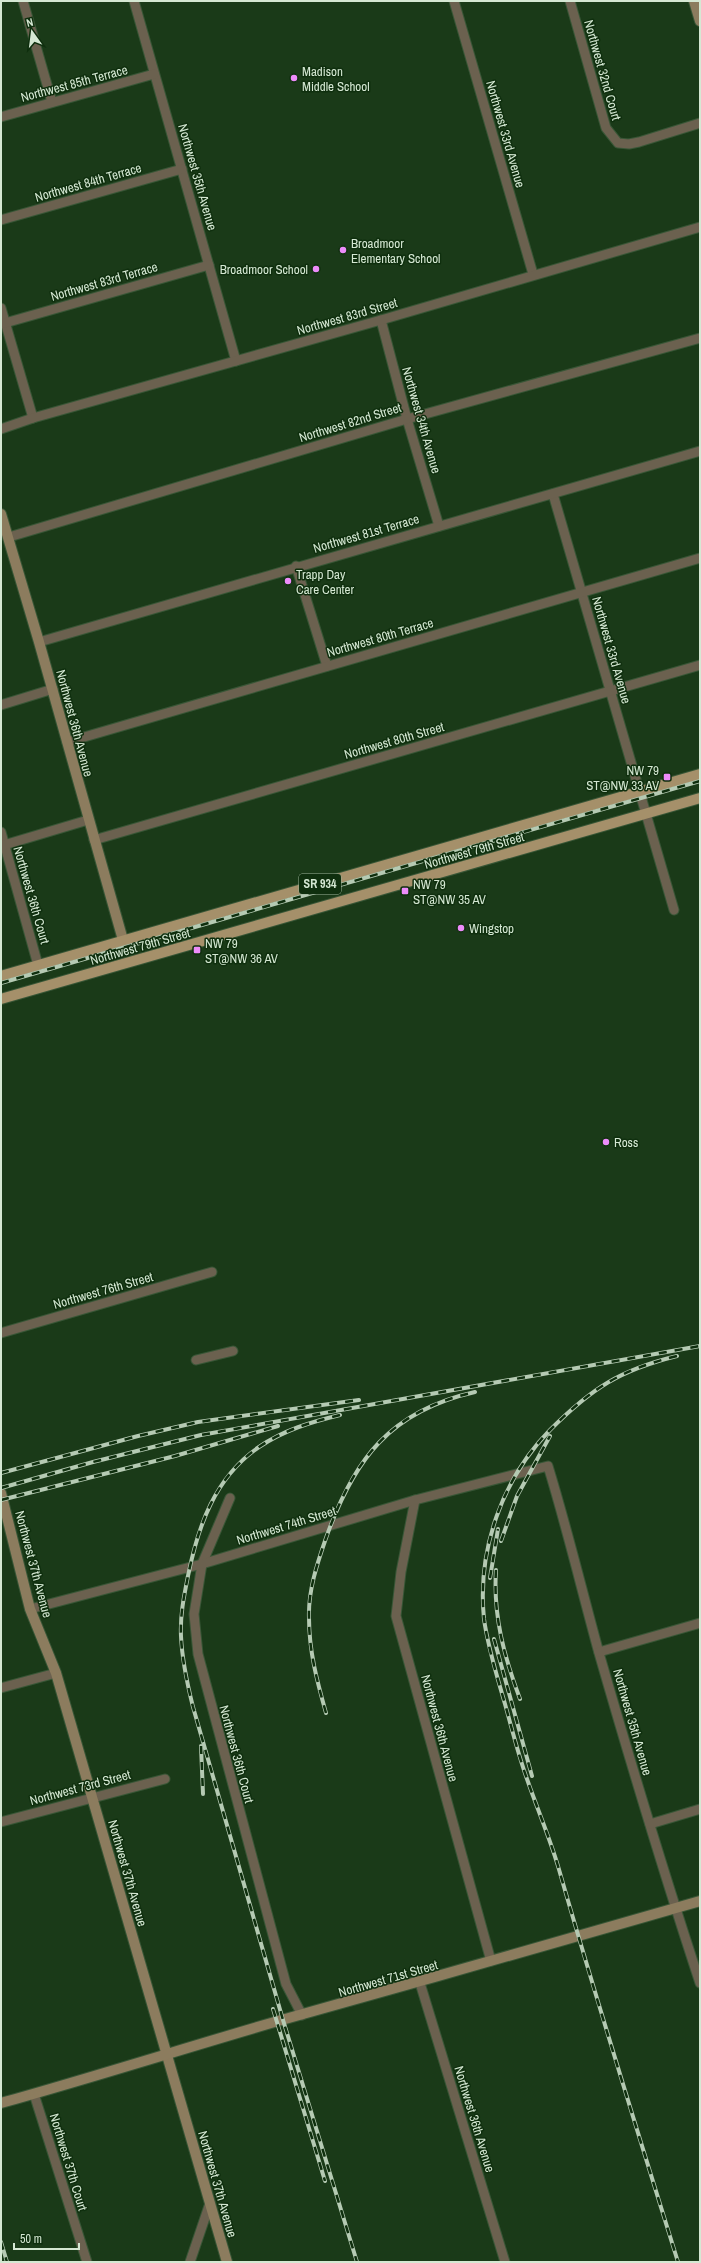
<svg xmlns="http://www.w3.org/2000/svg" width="701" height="2263" font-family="'Archivo Narrow',sans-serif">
<rect width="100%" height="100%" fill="#1a3a18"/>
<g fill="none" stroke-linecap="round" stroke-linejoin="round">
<defs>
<g id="street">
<path d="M23,1L52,102"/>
<path d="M134,1L236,361"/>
<path d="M454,1L533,274"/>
<path d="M570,1L606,128L618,143L629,144L639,142L700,123"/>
<path d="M1,117L154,74"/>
<path d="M1,220L182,169"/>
<path d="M1,308L33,418"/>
<path d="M381,320L407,419L439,526"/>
<path d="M5,323L209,265"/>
<path d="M1,429L33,418L381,320L700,227"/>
<path d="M553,494L674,910"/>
<path d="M9,537L407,419L700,338"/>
<path d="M296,566L327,666"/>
<path d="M39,642L700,451"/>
<path d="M1,705L53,689"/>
<path d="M67,742L700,558"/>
<path d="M1,832L38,965"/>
<path d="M94,840L700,665"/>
<path d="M1,846L88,820"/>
<path d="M1,1333L212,1272"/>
<path d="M196,1360L233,1351"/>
<path d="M230,1498L202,1564L194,1614L198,1654L286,1984L302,2015"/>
<path d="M415,1500L401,1572L396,1616L491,1961"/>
<path d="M30,1609L202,1564L415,1500L548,1466C567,1528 582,1591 599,1653C631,1764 664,1874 700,1983"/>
<path d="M599,1652L700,1623"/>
<path d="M1,1688L56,1673"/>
<path d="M1,1822L165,1779"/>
<path d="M650,1824L700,1809"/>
<path d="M420,1983L505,2262"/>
<path d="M34,2094L87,2262"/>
<path d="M190,2262L210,2203"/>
</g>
<g id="secondary">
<path d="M694,1L700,21"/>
<path d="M1,514L39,642L123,940"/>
<path d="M1,1493L30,1609L56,1673L227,2262"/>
<path d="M1,2103C94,2077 185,2048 278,2021C419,1982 559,1941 700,1901"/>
</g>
<g id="primary">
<path d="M1,976L700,774"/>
<path d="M1,999L700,798"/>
</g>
</defs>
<use href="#street" stroke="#385636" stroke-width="11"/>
<use href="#secondary" stroke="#385636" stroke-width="12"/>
<use href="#primary" stroke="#385636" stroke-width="12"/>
<use href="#street" stroke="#6b614f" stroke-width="9"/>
<use href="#secondary" stroke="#8c7c5e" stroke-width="10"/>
<use href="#primary" stroke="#a5906a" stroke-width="10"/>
<defs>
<g id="rail">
<path d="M1,983L700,781"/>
<path d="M677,1356C620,1370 592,1388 550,1430C502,1479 477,1550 484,1619C488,1648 497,1676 505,1704C512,1729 518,1754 527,1779C537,1808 549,1836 558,1866C596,1999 637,2130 678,2262"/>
<path d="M340,1415C311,1422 284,1430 259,1447C215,1477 198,1526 188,1576C184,1596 180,1615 181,1636C182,1660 187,1683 193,1707L283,2020L357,2262"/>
<path d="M1,1473L138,1436L198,1422L359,1400"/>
<path d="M1,1488L93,1462L201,1435L700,1346"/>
<path d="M1,1500L175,1456L278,1426"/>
<path d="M501,1541L517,1496L550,1436"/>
<path d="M496,1570C493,1616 504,1656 520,1699"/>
<path d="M490,1578L498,1529"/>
<path d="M494,1639L532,1776"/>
<path d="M326,1713C317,1681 309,1651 309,1618C308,1591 317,1564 326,1538C354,1459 390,1411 475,1392"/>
<path d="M201,1746L203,1794"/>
<path d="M273,2009L325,2181"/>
<path d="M1,2242L7,2262"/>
</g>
</defs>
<use href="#rail" stroke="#b5cab3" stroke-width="4"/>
<use href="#rail" stroke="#0f2f0e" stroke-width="2.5" stroke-dasharray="8" stroke-linecap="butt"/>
</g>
<g fill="#ed8cfa" stroke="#0f2f0e" stroke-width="1.5">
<circle cx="294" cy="78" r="4"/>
<circle cx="343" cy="250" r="4"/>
<circle cx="316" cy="269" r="4"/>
<circle cx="288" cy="581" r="4"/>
<rect x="663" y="773" width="8" height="8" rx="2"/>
<rect x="401" y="887" width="8" height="8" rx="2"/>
<circle cx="461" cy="928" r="4"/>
<rect x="193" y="946" width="8" height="8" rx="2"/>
<circle cx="606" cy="1142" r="4"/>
</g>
<g text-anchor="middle" stroke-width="3" stroke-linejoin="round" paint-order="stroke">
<rect fill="#0f2f0e" stroke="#9ab098" stroke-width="1" x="299" y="874" width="42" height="20" rx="3"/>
<g font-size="12" font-weight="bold" fill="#d5e8d3">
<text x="320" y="888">SR 934</text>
</g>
<g font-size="13" fill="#d5e8d3" stroke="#0f2f0e">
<text transform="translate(603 70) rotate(74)" y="5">Northwest 32nd Court</text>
<text transform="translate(74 83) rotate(-15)" y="5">Northwest 85th Terrace</text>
<text transform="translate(506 134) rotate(74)" y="5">Northwest 33rd Avenue</text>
<text transform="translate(198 177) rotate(74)" y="5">Northwest 35th Avenue</text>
<text transform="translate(88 182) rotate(-16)" y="5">Northwest 84th Terrace</text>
<text transform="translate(104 281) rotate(-16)" y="5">Northwest 83rd Terrace</text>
<text transform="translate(347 316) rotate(-16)" y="5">Northwest 83rd Street</text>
<text transform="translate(422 420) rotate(74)" y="5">Northwest 34th Avenue</text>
<text transform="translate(350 422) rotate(-17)" y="5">Northwest 82nd Street</text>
<text transform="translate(366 533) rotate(-16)" y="5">Northwest 81st Terrace</text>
<text transform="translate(380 637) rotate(-16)" y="5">Northwest 80th Terrace</text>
<text transform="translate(612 650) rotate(74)" y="5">Northwest 33rd Avenue</text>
<text transform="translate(75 723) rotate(75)" y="5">Northwest 36th Avenue</text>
<text transform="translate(394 740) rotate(-16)" y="5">Northwest 80th Street</text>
<text transform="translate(474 850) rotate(-16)" y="5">Northwest 79th Street</text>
<text transform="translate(32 895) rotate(74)" y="5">Northwest 36th Court</text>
<text transform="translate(140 946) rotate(-16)" y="5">Northwest 79th Street</text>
<text transform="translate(103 1290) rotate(-16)" y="5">Northwest 76th Street</text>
<text transform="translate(286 1525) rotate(-17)" y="5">Northwest 74th Street</text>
<text transform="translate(34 1564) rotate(75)" y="5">Northwest 37th Avenue</text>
<text transform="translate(633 1722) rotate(74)" y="5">Northwest 35th Avenue</text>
<text transform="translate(440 1728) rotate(75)" y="5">Northwest 36th Avenue</text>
<text transform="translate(237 1754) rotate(75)" y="5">Northwest 36th Court</text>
<text transform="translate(80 1787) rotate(-15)" y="5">Northwest 73rd Street</text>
<text transform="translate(128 1873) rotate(74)" y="5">Northwest 37th Avenue</text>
<text transform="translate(388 1978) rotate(-16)" y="5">Northwest 71st Street</text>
<text transform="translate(475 2119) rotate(73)" y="5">Northwest 36th Avenue</text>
<text transform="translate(69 2162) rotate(73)" y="5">Northwest 37th Court</text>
<text transform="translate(218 2184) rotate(74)" y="5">Northwest 37th Avenue</text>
</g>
<g font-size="13" fill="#d5e8d3" stroke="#0f2f0e" text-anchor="start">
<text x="302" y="76">Madison<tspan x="302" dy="15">Middle School</tspan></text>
<text x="351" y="248">Broadmoor<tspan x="351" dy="15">Elementary School</tspan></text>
<text x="308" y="274" text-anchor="end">Broadmoor School</text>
<text x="296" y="579">Trapp Day<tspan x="296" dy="15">Care Center</tspan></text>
<text x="659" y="775" text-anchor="end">NW 79<tspan x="659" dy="15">ST@NW 33 AV</tspan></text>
<text x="413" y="889">NW 79<tspan x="413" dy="15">ST@NW 35 AV</tspan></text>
<text x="469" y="933">Wingstop</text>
<text x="205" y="948">NW 79<tspan x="205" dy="15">ST@NW 36 AV</tspan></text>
<text x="614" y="1147">Ross</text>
</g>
</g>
<rect width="701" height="2263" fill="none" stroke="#d5e8d3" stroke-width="4"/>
<g transform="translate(32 32) rotate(346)" stroke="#0f2f0e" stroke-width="3" paint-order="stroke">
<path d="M0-3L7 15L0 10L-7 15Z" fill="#d5e8d3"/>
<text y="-6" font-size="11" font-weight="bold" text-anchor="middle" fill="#d5e8d3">N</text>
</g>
<path d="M14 2243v6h65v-6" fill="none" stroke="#d5e8d3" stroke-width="2"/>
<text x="20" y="2243" font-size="12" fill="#d5e8d3" stroke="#0f2f0e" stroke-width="3" paint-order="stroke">50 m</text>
</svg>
